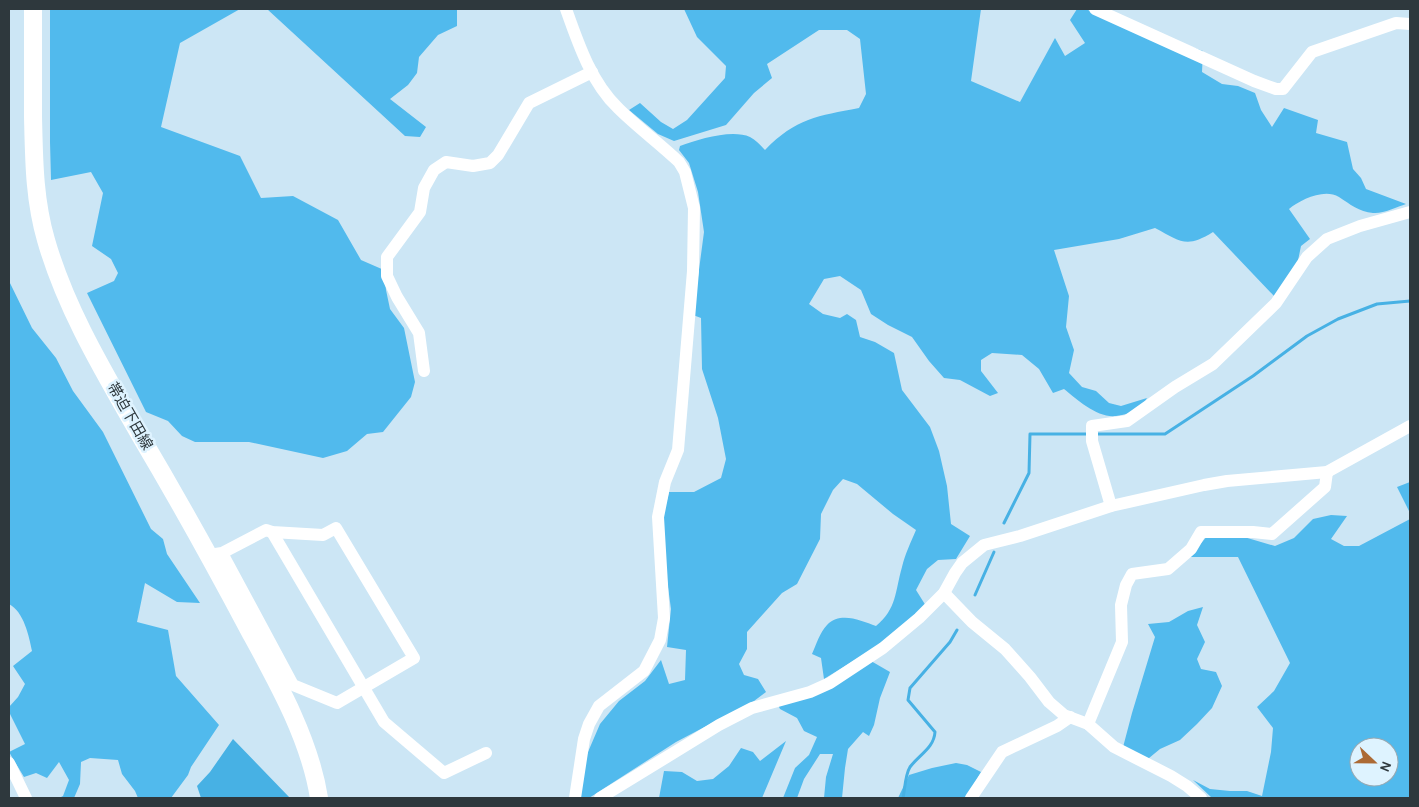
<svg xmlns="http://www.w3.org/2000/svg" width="1419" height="807" font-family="Karla,'Noto Sans JP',sans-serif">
<rect width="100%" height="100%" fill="#cce6f5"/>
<g fill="#51baed" fill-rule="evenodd">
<path d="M50,9H240L180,43L161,127L240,156L261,198L293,196L338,220L361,260L384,270L386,290L390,309L404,328L415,382L411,397L383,432L367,434L347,451L323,458L249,442H195L182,436L168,421L146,412L87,293L114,281L118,273L111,259L92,246L103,193L91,172L51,180L50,142Z"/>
<path d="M267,9H457V26L438,35L419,57L417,73L408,85L390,99L426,127L420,137L405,136Z"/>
<path d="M684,9H981L971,81L1020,102L1055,38L1065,56L1085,43L1070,20L1077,9H1085L1203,51L1202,72L1222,84L1238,86L1255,93L1261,110L1272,127L1284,108L1318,120L1316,133L1347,142L1353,169L1361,178L1366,189L1406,204C1397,207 1383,214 1373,213C1359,212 1350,204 1339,197C1324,188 1300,200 1289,209L1310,239L1301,246L1294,280L1274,296L1213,232C1186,249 1180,241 1155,228L1119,239L1054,250L1069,296L1066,327L1074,350L1069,373L1082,387L1096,391L1109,403L1121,406L1147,398L1140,410C1132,412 1124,415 1116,416C1097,418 1078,400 1064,389L1053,393L1039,369L1022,355L992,353L981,360V371L998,393L990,396L960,380L944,378L929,361L912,337L888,325L871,314L861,290L840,276L824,279L809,304L823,314L840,318L847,314L856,320L860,337L875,342L894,353L902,390L930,427L939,451L947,486L951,524L970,536L956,559L938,560L927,569L916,590L926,606L895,635L824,679L821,658L812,654C816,645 820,632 827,625C841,611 861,621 876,626C897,609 895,591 902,567C905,554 911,542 916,530L893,514L857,484L843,479L833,490L821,514L820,539L797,584L782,593L747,632V649L739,664L744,675L758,679L766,692L754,701L676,742L589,798H576L582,766L600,724L619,701L645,681L661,660L669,684L685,680L686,650L667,647L671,609L664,558L663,516L669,492H694L721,478L726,459L718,418L702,369L701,318L693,315L704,232L698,192L689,163L679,150L680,146C699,139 732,129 750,137C756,140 761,146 765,150C796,118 818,116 859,108L866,94L860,39L847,30H819L767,64L772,78L754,93L726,125L674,141L658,134L629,110L640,103L661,122L673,129L687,120L725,78L726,66L697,37Z"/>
<path d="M9,281L32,328L56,358L73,391L103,432L151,529L163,539L167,554L200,603L177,602L145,583L137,622L168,630L176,676L219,725L191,767L188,775L171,798H138L135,791L122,774L118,760L90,758L81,762L80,784L74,798H59L63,796L69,780L59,762L47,778L36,773L24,777L9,752L25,744L9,712V707L18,697L25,684L13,666L32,651C29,636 24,612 9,604Z"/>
<path d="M1410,482V513L1397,487Z"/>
<path d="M1331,515L1347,516L1331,539L1344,546H1359L1410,519V798H1212L1193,780L1210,789L1230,791H1247L1262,796L1271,752L1273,728L1257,707L1274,691L1290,663L1238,557H1189L1209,534L1244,537L1275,546L1294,538L1313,519ZM1359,747H1389V777H1359Z"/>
<path d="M1203,607L1197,625L1205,642L1197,659L1201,669L1216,672L1222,686L1212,708L1197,724L1180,740L1160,749L1143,763L1122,751L1132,713L1155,637L1148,624L1169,622L1188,611Z"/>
<path d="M871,661L890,672L880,698L874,725L869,736L863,732L848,749L845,768L842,798H824L826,777L833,754H820L804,779L797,798H783L795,768L809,755L817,737L804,731L797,718L780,709L776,701Z"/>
<path d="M786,741L762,798H659L664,771L682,772L697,781L713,779L729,766L741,748L753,752L760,761Z"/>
<path d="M956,763L967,765L981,772L966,798H898L909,775L932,768Z"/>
</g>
<path fill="#47b1e4" d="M233,739L290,798H201L197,786L210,772Z"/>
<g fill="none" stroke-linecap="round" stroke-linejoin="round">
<g stroke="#47b1e4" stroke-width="3">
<path d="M1095,434H1165L1253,376L1307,336L1338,319L1377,304L1410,301"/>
<path d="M1004,523L1029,473L1030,434H1089"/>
<path d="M975,595L994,552"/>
<path d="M903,798C905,789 905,775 910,767C919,755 934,748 935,732L908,700L910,688L950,642L957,630"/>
</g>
<g stroke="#fff" stroke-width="12">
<path d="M566,9C578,43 591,82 618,108C637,127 659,143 679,162L685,172L694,208L693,271L678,450L665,482L658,517L664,618L660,640L644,671L599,706L589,724L584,739L575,798"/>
<path d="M1095,9L1254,81L1276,89H1283L1312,52L1396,23L1410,24"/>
<path d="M424,371L419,333L397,297L387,276V257L420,212L424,188L434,170L446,162L473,166L490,163L498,155L529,103L592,72"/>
<path d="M1111,506L1092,441V426L1127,421L1175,387L1213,364L1276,303L1307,257L1327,239L1360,226L1410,212"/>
<path d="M272,532L384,722L444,773L486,753"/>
<path d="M209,555L222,553L266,530L272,532L323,535L336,528L414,658L337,703L293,685L222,553"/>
<path d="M944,593L972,622L1005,649L1030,677L1049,702L1064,715L1088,724L1114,747L1171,776L1187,786L1201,798"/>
<path d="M1088,724L1122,642L1121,605L1126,585L1132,574L1168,569L1191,549L1201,532H1253L1272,534L1325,487L1327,472"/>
<path d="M9,763L26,798"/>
<path d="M600,798L719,725L752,708L810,692L830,683L883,648L919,618L944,593L955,573L962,563L984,545L1020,536L1111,506L1204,485L1227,481L1327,472L1410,426"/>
<path d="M971,798L1002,752L1057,726L1070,717"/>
</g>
<path stroke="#fff" stroke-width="18" d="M33,9C33,45 33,80 33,116C34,158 34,199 46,240C66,310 105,374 141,437C179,501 215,566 250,632C278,683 310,740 319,798"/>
</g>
<g text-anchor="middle" stroke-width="5" stroke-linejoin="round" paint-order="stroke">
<g font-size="15" fill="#2e383d" stroke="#def3ff">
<text transform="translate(130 416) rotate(60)" y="5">帯迫下田線</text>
</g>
</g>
<rect width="1419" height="807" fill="none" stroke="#2e383d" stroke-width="20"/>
<g transform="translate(1374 762) rotate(112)"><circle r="24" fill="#def3ff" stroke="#98a8b1"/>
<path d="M0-4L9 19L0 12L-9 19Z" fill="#ac6a35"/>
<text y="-8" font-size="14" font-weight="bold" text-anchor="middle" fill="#2e383d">N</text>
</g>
</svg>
